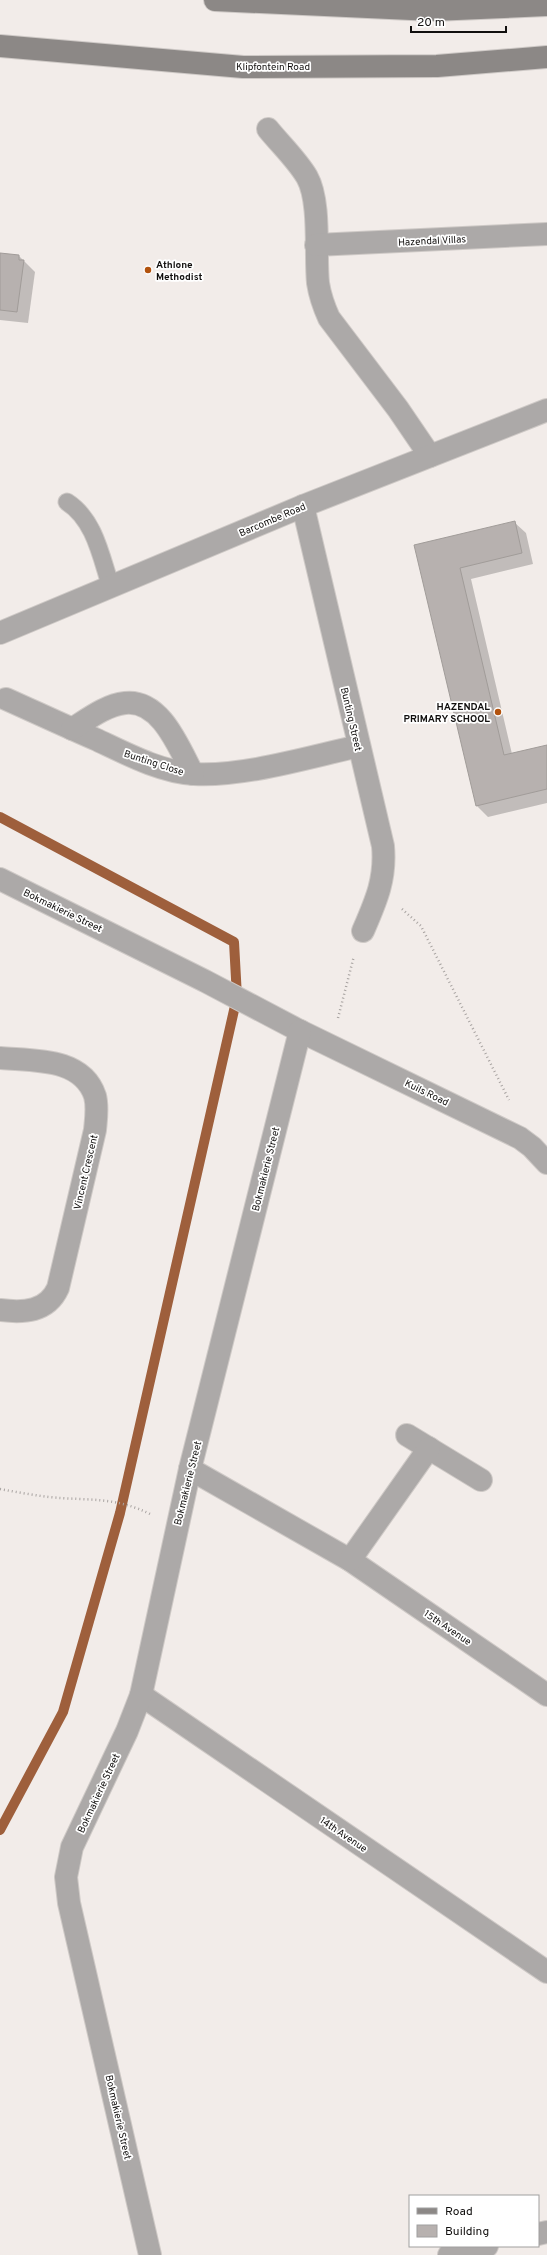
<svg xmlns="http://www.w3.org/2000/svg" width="547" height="2255" font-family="Overpass,sans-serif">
<rect width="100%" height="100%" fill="#f2ece9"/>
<g fill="#0003">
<path d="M0,254L19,256L35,272L28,323L0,320Z"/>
<path d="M514,522L526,533L533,564L471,579L512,754L547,746V803L488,817L477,806L415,545Z"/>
</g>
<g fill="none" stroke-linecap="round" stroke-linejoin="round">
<path stroke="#9e5f3c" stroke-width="10" d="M0,817L234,942L237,997L120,1513L63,1712L0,1830"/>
</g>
<g fill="#b7b1af" stroke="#a19c99">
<path d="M0,253L19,255V260H24L17,312L0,310Z"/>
<path d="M515,521L522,553L460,568L504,755L547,745V789L476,806L414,545Z"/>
</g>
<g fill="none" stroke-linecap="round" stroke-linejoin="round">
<defs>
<path id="lane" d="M67,502C95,520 101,557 111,587"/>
<g id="street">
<path d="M268,129C281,145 297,160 307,177C321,202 315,254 318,283C320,296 324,307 329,318L398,409L430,456"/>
<path d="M316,245L547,234"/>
<path d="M303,506L383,846C386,879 376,901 363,931"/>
<path d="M0,633L303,506L547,410"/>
<path d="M6,699C35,712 65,726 95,739C125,753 160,772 194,774C243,777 309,757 359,746"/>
<path d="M72,729C88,719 106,705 125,703C161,699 179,748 193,774"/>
<path d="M0,879L205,981L300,1031L520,1138L532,1147L547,1163"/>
<path d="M0,1058C33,1061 82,1057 95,1096C98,1107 96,1119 95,1130L58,1288C47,1312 24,1313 0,1310"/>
<path d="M407,1435L481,1480"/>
<path d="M190,1469L350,1560L547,1695"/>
<path d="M350,1560L429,1448"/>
<path d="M141,1695L547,1972"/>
<path d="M538,2234L547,2232"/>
<path d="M150,2255L69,1903L66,1877L72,1847L127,1731L141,1695L190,1469L300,1031"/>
<path d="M449,2255L487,2246"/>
</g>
<g id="secondary">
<path d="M215,0L433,10L547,5"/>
<path d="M0,46L243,67L437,66L547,57"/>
</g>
</defs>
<use href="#lane" stroke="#cec9c6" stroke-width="19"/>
<use href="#street" stroke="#cec9c6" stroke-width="24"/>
<use href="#secondary" stroke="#cec9c6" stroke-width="24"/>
<g stroke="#a8a3a1" stroke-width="2.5" stroke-dasharray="1 3" stroke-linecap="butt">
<path d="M402,909L421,926L509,1100"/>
<path d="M338,1018L354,956"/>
<path d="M0,1489C16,1492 33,1495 49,1497C88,1501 115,1496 152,1515"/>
</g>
<use href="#lane" stroke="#aca9a8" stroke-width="17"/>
<use href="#street" stroke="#aca9a8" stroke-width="22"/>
<use href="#secondary" stroke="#8c8886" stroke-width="22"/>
</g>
<g fill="#b2520d" stroke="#fff" stroke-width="1.5">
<circle cx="148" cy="270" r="4"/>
<circle cx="498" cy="712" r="4"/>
</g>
<g text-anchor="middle" stroke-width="3.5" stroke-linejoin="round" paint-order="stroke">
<g font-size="10" fill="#110f0e" stroke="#fff">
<text x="273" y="70">Klipfontein Road</text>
<text transform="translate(432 240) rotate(-3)" y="4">Hazendal Villas</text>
<text transform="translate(272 519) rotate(-23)" y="4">Barcombe Road</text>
<text transform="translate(352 719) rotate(77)" y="4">Bunting Street</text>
<text transform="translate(154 762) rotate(18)" y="4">Bunting Close</text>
<text transform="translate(63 910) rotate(26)" y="4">Bokmakierie Street</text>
<text transform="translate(427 1092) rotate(26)" y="4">Kuils Road</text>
<text transform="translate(265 1169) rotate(-76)" y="4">Bokmakierie Street</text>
<text transform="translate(85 1172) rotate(-77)" y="4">Vincent Crescent</text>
<text transform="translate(187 1483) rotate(-76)" y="4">Bokmakierie Street</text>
<text transform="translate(448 1627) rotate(34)" y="4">15th Avenue</text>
<text transform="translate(98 1793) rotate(-65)" y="4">Bokmakierie Street</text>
<text transform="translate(344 1834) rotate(34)" y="4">14th Avenue</text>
<text transform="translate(119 2117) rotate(77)" y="4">Bokmakierie Street</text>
</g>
<g font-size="10" font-weight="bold" fill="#110f0e" stroke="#fff" text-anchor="start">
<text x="156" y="268">Athlone<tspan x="156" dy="12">Methodist</tspan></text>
<text x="490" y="710" text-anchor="end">HAZENDAL<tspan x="490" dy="12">PRIMARY SCHOOL</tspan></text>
</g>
</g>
<rect x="409" y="2195" width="130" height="52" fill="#ffffff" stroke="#a09f9f"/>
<rect x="417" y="2208" width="20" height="6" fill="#8c8886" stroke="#a09f9f"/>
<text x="445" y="2215" font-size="12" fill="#110f0e">Road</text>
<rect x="417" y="2225" width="20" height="12" fill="#b7b1af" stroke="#a09f9f"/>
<text x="445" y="2235" font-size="12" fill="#110f0e">Building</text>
<path d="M411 26v6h95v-6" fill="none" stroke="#110f0e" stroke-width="2"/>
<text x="417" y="26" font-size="12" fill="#110f0e" stroke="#ffffff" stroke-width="3" paint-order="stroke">20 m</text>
</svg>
